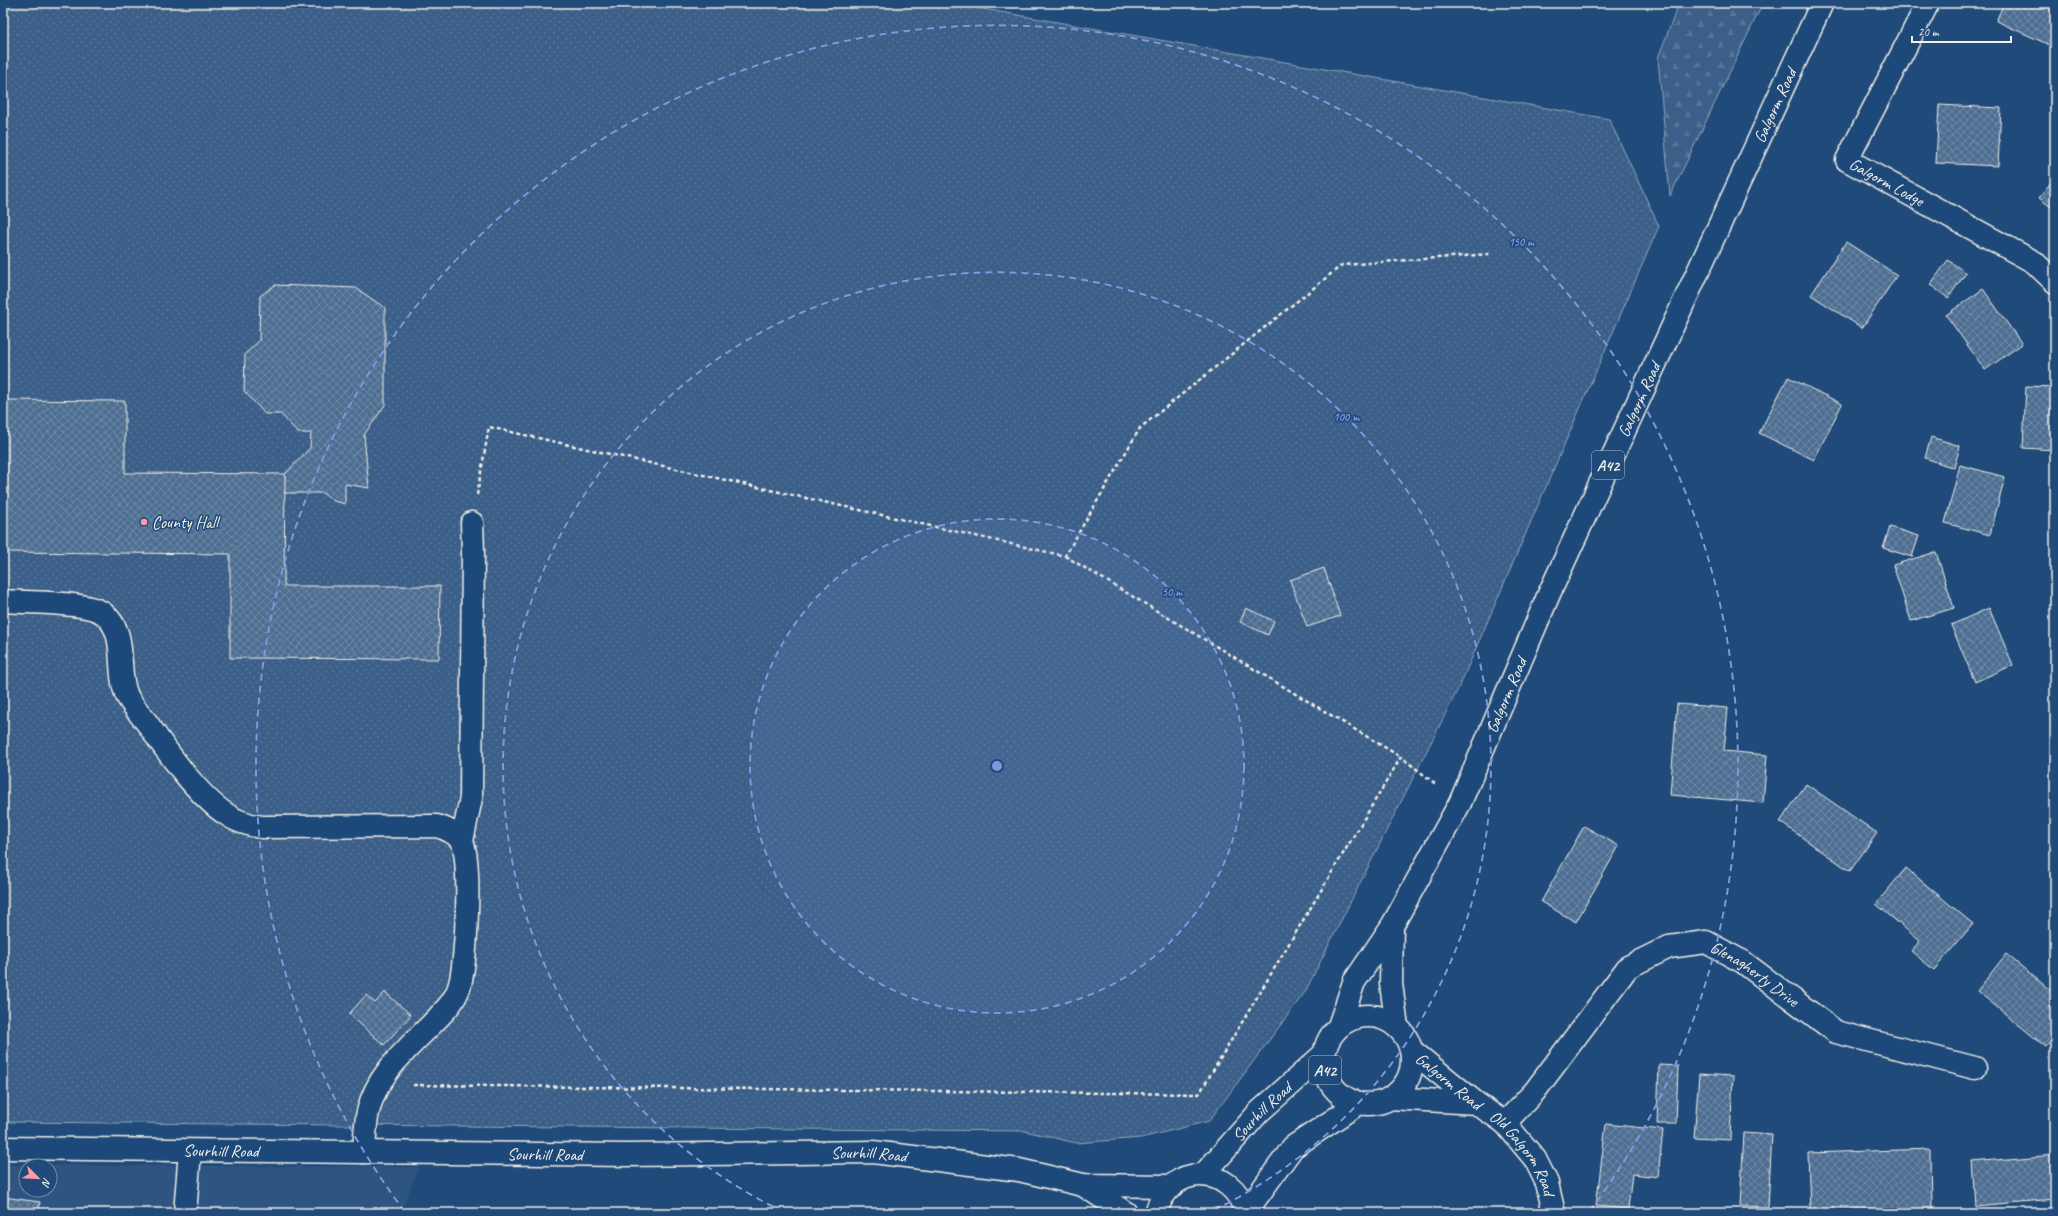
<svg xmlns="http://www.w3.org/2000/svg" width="2058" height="1216" font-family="Caveat,sans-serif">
<defs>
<pattern id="forest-firs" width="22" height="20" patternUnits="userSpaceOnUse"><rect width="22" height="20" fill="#3a5f88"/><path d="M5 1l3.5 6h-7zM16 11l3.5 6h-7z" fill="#577699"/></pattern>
<pattern id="park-dots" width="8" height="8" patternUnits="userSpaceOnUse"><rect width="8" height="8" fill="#3a5f88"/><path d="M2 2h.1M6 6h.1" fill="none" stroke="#577699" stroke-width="1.8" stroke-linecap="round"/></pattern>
<pattern id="building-cross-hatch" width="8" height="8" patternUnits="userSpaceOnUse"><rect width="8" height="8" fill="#4d6e92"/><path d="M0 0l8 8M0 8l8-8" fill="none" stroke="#708aa6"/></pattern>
</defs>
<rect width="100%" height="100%" fill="#1f4a7a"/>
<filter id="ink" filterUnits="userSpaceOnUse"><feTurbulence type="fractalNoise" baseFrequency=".025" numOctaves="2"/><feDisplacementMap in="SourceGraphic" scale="8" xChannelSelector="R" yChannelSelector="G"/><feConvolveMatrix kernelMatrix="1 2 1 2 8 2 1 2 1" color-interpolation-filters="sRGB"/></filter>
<g filter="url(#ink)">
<path fill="#2d5581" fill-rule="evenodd" d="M3,1165L419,1167L401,1213H3ZM26,1166H50V1190H26Z"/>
<path fill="url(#forest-firs)" stroke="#97a8b8" d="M1679,3H1763L1670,196L1658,58Z"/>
<path fill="url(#park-dots)" stroke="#97a8b8" d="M3,3H949L1609,119L1659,226L1460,685L1305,992L1209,1121L1141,1138L1076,1143L1025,1131L3,1122Z"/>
<g fill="url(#building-cross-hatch)" stroke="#f4f1e8">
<path d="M2004,3H2055L2054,47L1996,21Z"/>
<path d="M1939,105L2001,108L1998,166L1936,163Z"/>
<path d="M2055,177V210L2039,198Z"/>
<path d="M1846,242L1897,275L1862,328L1811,295Z"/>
<path d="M1948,260L1966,273L1948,298L1930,285Z"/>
<path d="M275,285L356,288L385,308V405L364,435L369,488L345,484V504L334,501L322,493H284L285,474L310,448L311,433H298L281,414H265L244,391L245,354L259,341L260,296Z"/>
<path d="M1983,289L2022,344L1985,370L1946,315Z"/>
<path d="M1788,377L1842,404L1814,460L1759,433Z"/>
<path d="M2026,386L2055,387V450L2023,448Z"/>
<path d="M3,400L125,401V473L285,474L284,586H440L439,659L230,658V554L3,552Z"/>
<path d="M1931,437L1960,446L1954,468L1925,458Z"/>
<path d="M1960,465L2005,477L1990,535L1945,523Z"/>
<path d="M1890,527L1919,536L1912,557L1883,548Z"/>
<path d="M1936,552L1954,608L1911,621L1893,565Z"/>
<path d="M1324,568L1340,616L1307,627L1290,580Z"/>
<path d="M1246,608L1274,621L1268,635L1240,622Z"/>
<path d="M1989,608L2013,665L1975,682L1951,625Z"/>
<path d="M1677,704L1728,708L1724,751L1767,755L1763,803L1670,795Z"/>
<path d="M1806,784L1877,833L1850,871L1780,822Z"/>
<path d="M1584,826L1619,846L1576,922L1541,902Z"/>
<path d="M1906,868L1973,924L1934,970L1911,951L1920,941L1876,904Z"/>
<path d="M2006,954L2055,994V1036L2046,1047L1977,991Z"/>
<path d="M385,992L411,1015L384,1045L349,1014L366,995L375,1003Z"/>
<path d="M1659,1065L1678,1066L1676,1124H1657Z"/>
<path d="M1699,1074L1733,1076L1730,1140L1694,1138Z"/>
<path d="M1606,1124L1663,1130L1658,1177L1632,1174L1628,1209L1596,1206Z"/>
<path d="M1744,1133L1772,1135L1768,1207L1740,1206Z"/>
<path d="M1931,1149L1932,1213H1905L1904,1209L1810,1211L1808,1153Z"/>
<path d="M2055,1155V1199L1975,1206L1972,1162Z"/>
<path d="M3,1197L40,1202L38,1213H3Z"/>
</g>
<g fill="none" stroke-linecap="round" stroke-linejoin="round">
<defs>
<g id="minor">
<path id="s1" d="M1928,3L1847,160L2034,262L2055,282"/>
<path d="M3,601C25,603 89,601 104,614C129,634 115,669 127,696C132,705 140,714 147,723C166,750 198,796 226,814C237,822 248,825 262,827L437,826C447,829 457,833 462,842C472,860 466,962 460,984C458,993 453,1001 447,1008C419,1040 377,1069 368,1112C365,1125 365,1139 364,1152"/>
<path d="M462,841L471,798L473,551L472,523"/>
<path id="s2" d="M1411,1050L1476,1103L1505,1123L1535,1159L1547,1183L1554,1213"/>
<path d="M1390,1098L1476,1103"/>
<path id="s3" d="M1505,1123L1535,1091L1628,967L1669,947L1706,942L1743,962L1836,1032L1975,1068"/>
<path id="s4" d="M3,1148L627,1155L873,1152L1019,1170L1083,1185L1170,1186"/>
<path d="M1083,1185L1126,1213"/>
<path d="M185,1213L190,1151"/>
</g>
<g id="major">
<path d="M1392,926L1391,984L1397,1027"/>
<circle cx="1368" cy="1060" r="44"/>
<path id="s5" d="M1339,1026L1354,982L1392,926L1460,803L1549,594L1822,3"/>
<path id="s6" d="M1204,1174L1259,1112L1324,1054"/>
<path d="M1246,1212L1293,1147L1359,1103"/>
<path d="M1156,1213C1169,1162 1232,1163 1246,1213"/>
</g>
</defs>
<use href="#minor" stroke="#f4f1e8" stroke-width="25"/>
<use href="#major" stroke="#f4f1e8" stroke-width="25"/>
<g stroke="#f4f1e8" stroke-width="2.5" stroke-dasharray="4 3" stroke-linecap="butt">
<path d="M477,495L489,427L1065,556L1140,428L1342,265L1490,254"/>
<path d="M1065,556L1401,757"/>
<path d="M413,1085L1199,1094L1401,757L1437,785"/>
</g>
<use href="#minor" stroke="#1f4a7a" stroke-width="22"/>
<use href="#major" stroke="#1f4a7a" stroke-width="22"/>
</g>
</g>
<circle cx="997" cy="766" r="247" fill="#7e97df" fill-opacity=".12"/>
<g fill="none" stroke="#7e97df" stroke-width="2" stroke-dasharray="7 5">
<circle cx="997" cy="766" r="247"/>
<path d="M784 1212A494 494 0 1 1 1210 1212"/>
<path d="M405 1212A741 741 0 1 1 1589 1212"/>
</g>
<circle fill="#ff9aa2" stroke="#1f4a7a" stroke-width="1.5" cx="144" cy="522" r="4"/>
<g text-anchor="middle" stroke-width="3" stroke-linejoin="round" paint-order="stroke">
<g fill="#1f4a7a" stroke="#b4bfc7" stroke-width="1">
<rect x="1592" y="451" width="32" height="28" rx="3"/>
<rect x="1309" y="1056" width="32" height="28" rx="3"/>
</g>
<g font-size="16" font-weight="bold" fill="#f4f1e8">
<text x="1608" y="471">A42</text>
<text x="1325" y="1076">A42</text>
</g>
<g font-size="17" fill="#f4f1e8" stroke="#1f4a7a">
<text dy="6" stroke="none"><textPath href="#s5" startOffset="1020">Galgorm Road</textPath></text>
<text dy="6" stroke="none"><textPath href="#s1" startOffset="222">Galgorm Lodge</textPath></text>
<text dy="6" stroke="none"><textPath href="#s5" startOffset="696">Galgorm Road</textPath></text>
<text dy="6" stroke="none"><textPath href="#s5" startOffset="372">Galgorm Road</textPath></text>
<text dy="6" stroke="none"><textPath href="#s3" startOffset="340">Glenagherty Drive</textPath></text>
<text dy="6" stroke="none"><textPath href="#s2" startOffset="49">Galgorm Road</textPath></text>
<text dy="6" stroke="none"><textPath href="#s6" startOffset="85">Sourhill Road</textPath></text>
<text dy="6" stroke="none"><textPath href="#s4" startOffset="218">Sourhill Road</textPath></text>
<text dy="6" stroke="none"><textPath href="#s4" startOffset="542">Sourhill Road</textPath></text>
<text dy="6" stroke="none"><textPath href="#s4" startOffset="866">Sourhill Road</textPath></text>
<text dy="6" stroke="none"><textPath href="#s2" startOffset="154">Old Galgorm Road</textPath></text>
</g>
<g font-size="17" fill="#f4f1e8" stroke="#1f4a7a" text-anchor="start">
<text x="152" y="528">County Hall</text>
</g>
</g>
<circle cx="997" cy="766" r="6" fill="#7e97df" stroke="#1f4a7a" stroke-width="2"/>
<g font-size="12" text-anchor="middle" font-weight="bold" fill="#7e97df" stroke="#1f4a7a" stroke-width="3" stroke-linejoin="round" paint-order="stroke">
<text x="1521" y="246">150 m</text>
<text x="1346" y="421">100 m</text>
<text x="1172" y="596">50 m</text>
</g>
<rect width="2058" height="1216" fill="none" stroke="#1f4a7a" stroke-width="16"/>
<rect x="8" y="8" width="2042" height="1200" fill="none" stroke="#f4f1e8" stroke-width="1.5" filter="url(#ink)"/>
<g transform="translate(38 1178) rotate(114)"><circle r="19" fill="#1f4a7a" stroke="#748da6"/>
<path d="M0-3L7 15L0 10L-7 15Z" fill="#ff9aa2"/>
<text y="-6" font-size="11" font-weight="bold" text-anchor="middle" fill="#f4f1e8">N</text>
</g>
<path d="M1912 36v6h99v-6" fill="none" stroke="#f4f1e8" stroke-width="2"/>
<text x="1918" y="36" font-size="12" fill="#f4f1e8" stroke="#1f4a7a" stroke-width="3" paint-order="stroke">20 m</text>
</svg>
